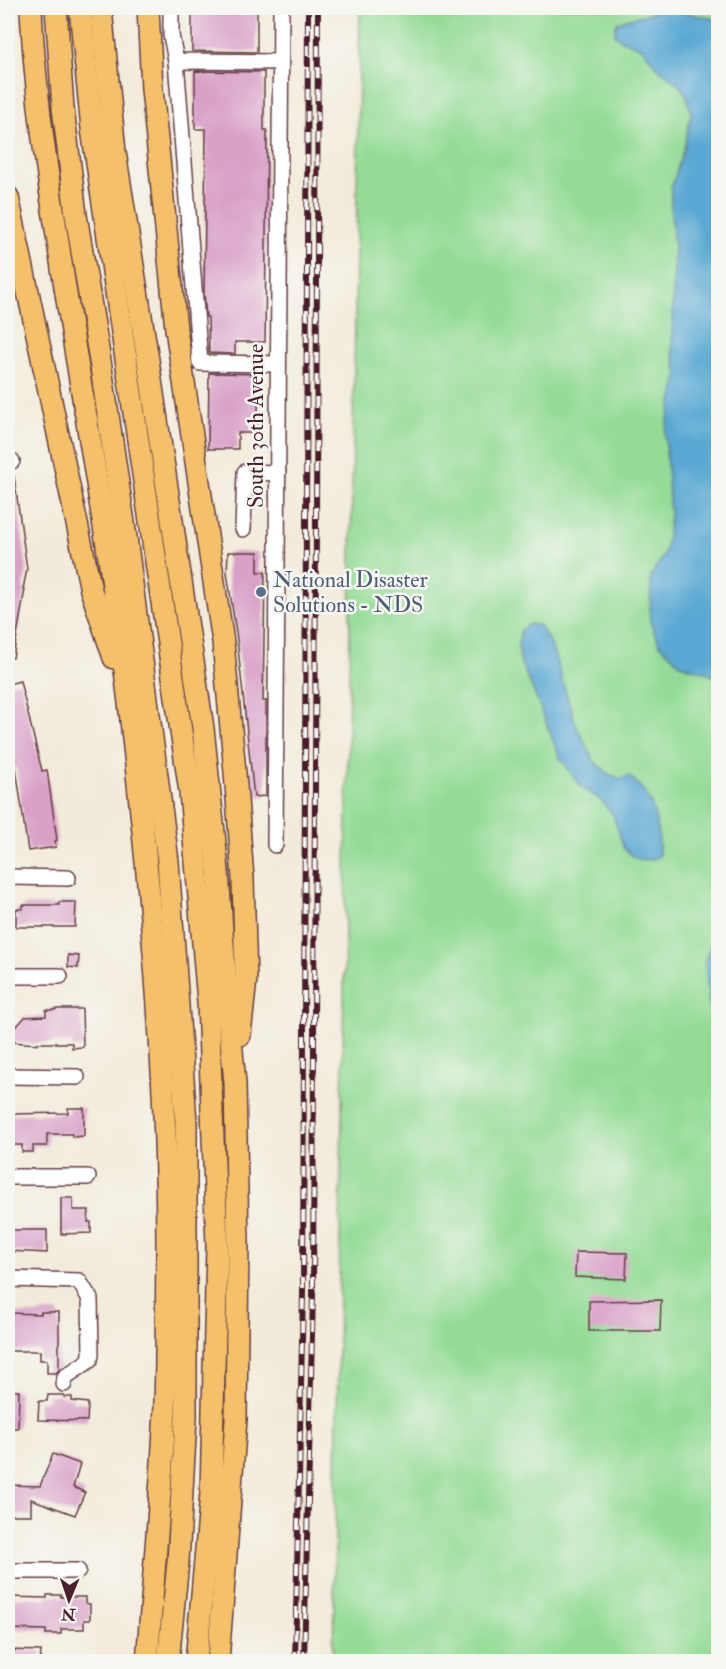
<svg xmlns="http://www.w3.org/2000/svg" width="726" height="1669" font-family="'IM FELL Double Pica',serif">
<rect width="100%" height="100%" fill="#f6f6f2"/>
<filter id="ink" filterUnits="userSpaceOnUse"><feTurbulence type="fractalNoise" baseFrequency=".0167" numOctaves="2"/><feDisplacementMap in="SourceGraphic" scale="12" xChannelSelector="R" yChannelSelector="G"/><feConvolveMatrix kernelMatrix="1 2 1 2 8 2 1 2 1" color-interpolation-filters="sRGB"/></filter>
<filter id="wash" filterUnits="userSpaceOnUse"><feTurbulence type="fractalNoise" baseFrequency=".008" numOctaves="4" result="noise"/><feDisplacementMap in="SourceGraphic" scale="24" xChannelSelector="R" yChannelSelector="G"/><feGaussianBlur stdDeviation="1.35" result="paint"/><feColorMatrix in="noise" values="0 0 0 0 0 0 0 0 0 0 0 0 0 0 0 0 0 1.4 0 .05"/><feComposite in="paint" operator="in"/></filter>
<g filter="url(#wash)">
<rect width="100%" height="100%" fill="#f3ebda"/>
<path fill="#94dc96" stroke="#6f7e60" stroke-width="1.5" d="M360,8H718V1661H333Z"/>
<g fill="#5aa8d3" stroke="#52647f" stroke-width="1.5">
<path d="M664,10L687,13L718,20V679L706,672L680,664L660,645L650,622L651,576L665,553L670,515L665,434L678,375L672,349L674,248L671,212V189L685,144L691,113L687,96L679,85L657,67L642,48L620,39L615,35V29L617,23L626,19Z"/>
<path d="M529,624L540,626L552,647L576,725L595,762L609,774L620,779L629,776C654,794 660,827 659,856L649,860L637,859L624,849L613,815L601,800L582,788L560,758L533,690L521,664L518,645L521,630Z"/>
<path d="M718,921V1040L709,1002L705,962Z"/>
</g>
<g id="blocks">
<g fill="#d9a0c8">
<path d="M192,8H257V52L192,51Z"/>
<path d="M195,71L264,72V130H267L265,342H235V354L209,353L208,317H206L204,293L206,129H195Z"/>
<path d="M209,373L258,374V433H238V449H208Z"/>
<path d="M8,476H14L27,569L23,589H25L13,658H8Z"/>
<path d="M228,552H258V572H265L263,701H266V796L254,797L237,639L227,572Z"/>
<path d="M20,681L42,771L47,770L57,840L55,841L56,847L28,851L16,768H13L11,763L8,764V684Z"/>
<path d="M59,902H76L75,927H16V909H23V905H59Z"/>
<path d="M68,955L79,956L78,968L68,967Z"/>
<path d="M55,1009H82L83,1047L72,1048V1043H37V1044L12,1042V1026H17L25,1017L46,1016V1010H55Z"/>
<path d="M68,1108H84V1136L72,1137V1134H47V1146H33V1152H22V1145H8V1114L68,1113Z"/>
<path d="M61,1198H73V1210H89L88,1222H91V1233L61,1234Z"/>
<path d="M8,1230H47V1253L8,1251Z"/>
<path d="M576,1252L627,1253L626,1279L575,1277Z"/>
<path d="M661,1300L660,1331H589V1301Z"/>
<path d="M41,1312H59V1370L56,1373H47V1360H40V1351H9L8,1313L41,1314Z"/>
<path d="M8,1390L19,1391L18,1428H8Z"/>
<path d="M48,1395H64V1397H72V1401L88,1403L87,1421L38,1420L39,1401H47Z"/>
<path d="M53,1454L80,1464L73,1487L85,1492L75,1515L31,1499V1515H8V1485L40,1486Z"/>
<path d="M47,1595H61V1597H85V1603L90,1604V1620H84V1629H61V1634H46V1630L8,1629V1597L47,1598Z"/>
<path d="M8,1650L41,1651L40,1662H8Z"/>
</g>
</g>
</g>
<g filter="url(#ink)">
<use href="#blocks" fill-opacity="0" stroke="#633e45" stroke-width="1.5"/>
<g fill="none" stroke-linecap="round" stroke-linejoin="round">
<defs>
<g id="minor">
<path d="M171,8V35L176,61L280,62"/>
<path d="M176,61L200,363L278,364"/>
<path d="M8,461H12"/>
<path d="M243,529L245,472L278,473"/>
<path d="M275,845L281,8"/>
<path d="M8,877L68,878"/>
<path d="M8,976H60"/>
<path d="M8,1076L77,1077"/>
<path d="M8,1177H88"/>
<path d="M8,1279L79,1281L90,1299L91,1354L90,1360L65,1377L64,1384"/>
<path d="M8,1571H78"/>
</g>
<g id="highway">
<path d="M31,8C35,99 50,191 64,281C86,422 112,561 129,703C150,885 167,1068 167,1253C166,1311 167,1370 164,1428C160,1506 153,1584 147,1662"/>
<path d="M56,8L63,108L76,215L101,367L126,537L168,861L186,1122V1419L178,1562L168,1662"/>
<path d="M80,8L92,129L190,792L208,1002L217,1246L211,1493L196,1662"/>
<path d="M101,8L115,152L148,360L203,728L218,871L225,975L235,1083L238,1244L236,1420L218,1662"/>
<path d="M148,8L152,89L176,329L223,642L235,772L243,879L246,979L240,1035"/>
<path d="M8,197L91,590L114,658"/>
</g>
</defs>
<use href="#minor" stroke="#633e45" stroke-width="18"/>
<use href="#highway" stroke="#633e45" stroke-width="24"/>
<use href="#minor" stroke="#fff" stroke-width="15"/>
<use href="#highway" stroke="#f4c16a" stroke-width="21"/>
<defs>
<g id="rail">
<path d="M295,1662L303,1294L308,8"/>
<path d="M304,1662L313,1294L318,8"/>
</g>
</defs>
<use href="#rail" stroke="#4a1f2b" stroke-width="6"/>
<use href="#rail" stroke="#f6f6f2" stroke-width="4" stroke-dasharray="11" stroke-linecap="butt"/>
</g>
</g>
<circle fill="#5c6f8a" stroke="#f6f6f2" stroke-width="2" cx="261" cy="592" r="6"/>
<g text-anchor="middle" stroke-width="5" stroke-linejoin="round" paint-order="stroke">
<g font-size="22" fill="#4a1f2b" stroke="#f6f6f2">
<text transform="translate(255 426) rotate(-90)" y="8">South 30th Avenue</text>
</g>
<g font-size="22" fill="#4e5e75" stroke="#f6f6f2" text-anchor="start">
<text x="273" y="587">National Disaster<tspan x="273" dy="25">Solutions - NDS</tspan></text>
</g>
</g>
<rect width="726" height="1669" fill="none" stroke="#f6f6f2" stroke-width="30"/>
<g transform="translate(69 1600) rotate(182)" stroke="#f6f6f2" stroke-width="4.5" paint-order="stroke">
<path d="M0-4.5L10 22L0 15L-10 22Z" fill="#4a1f2b"/>
<text y="-9" font-size="16" font-weight="bold" text-anchor="middle" fill="#4a1f2b">N</text>
</g>
</svg>
